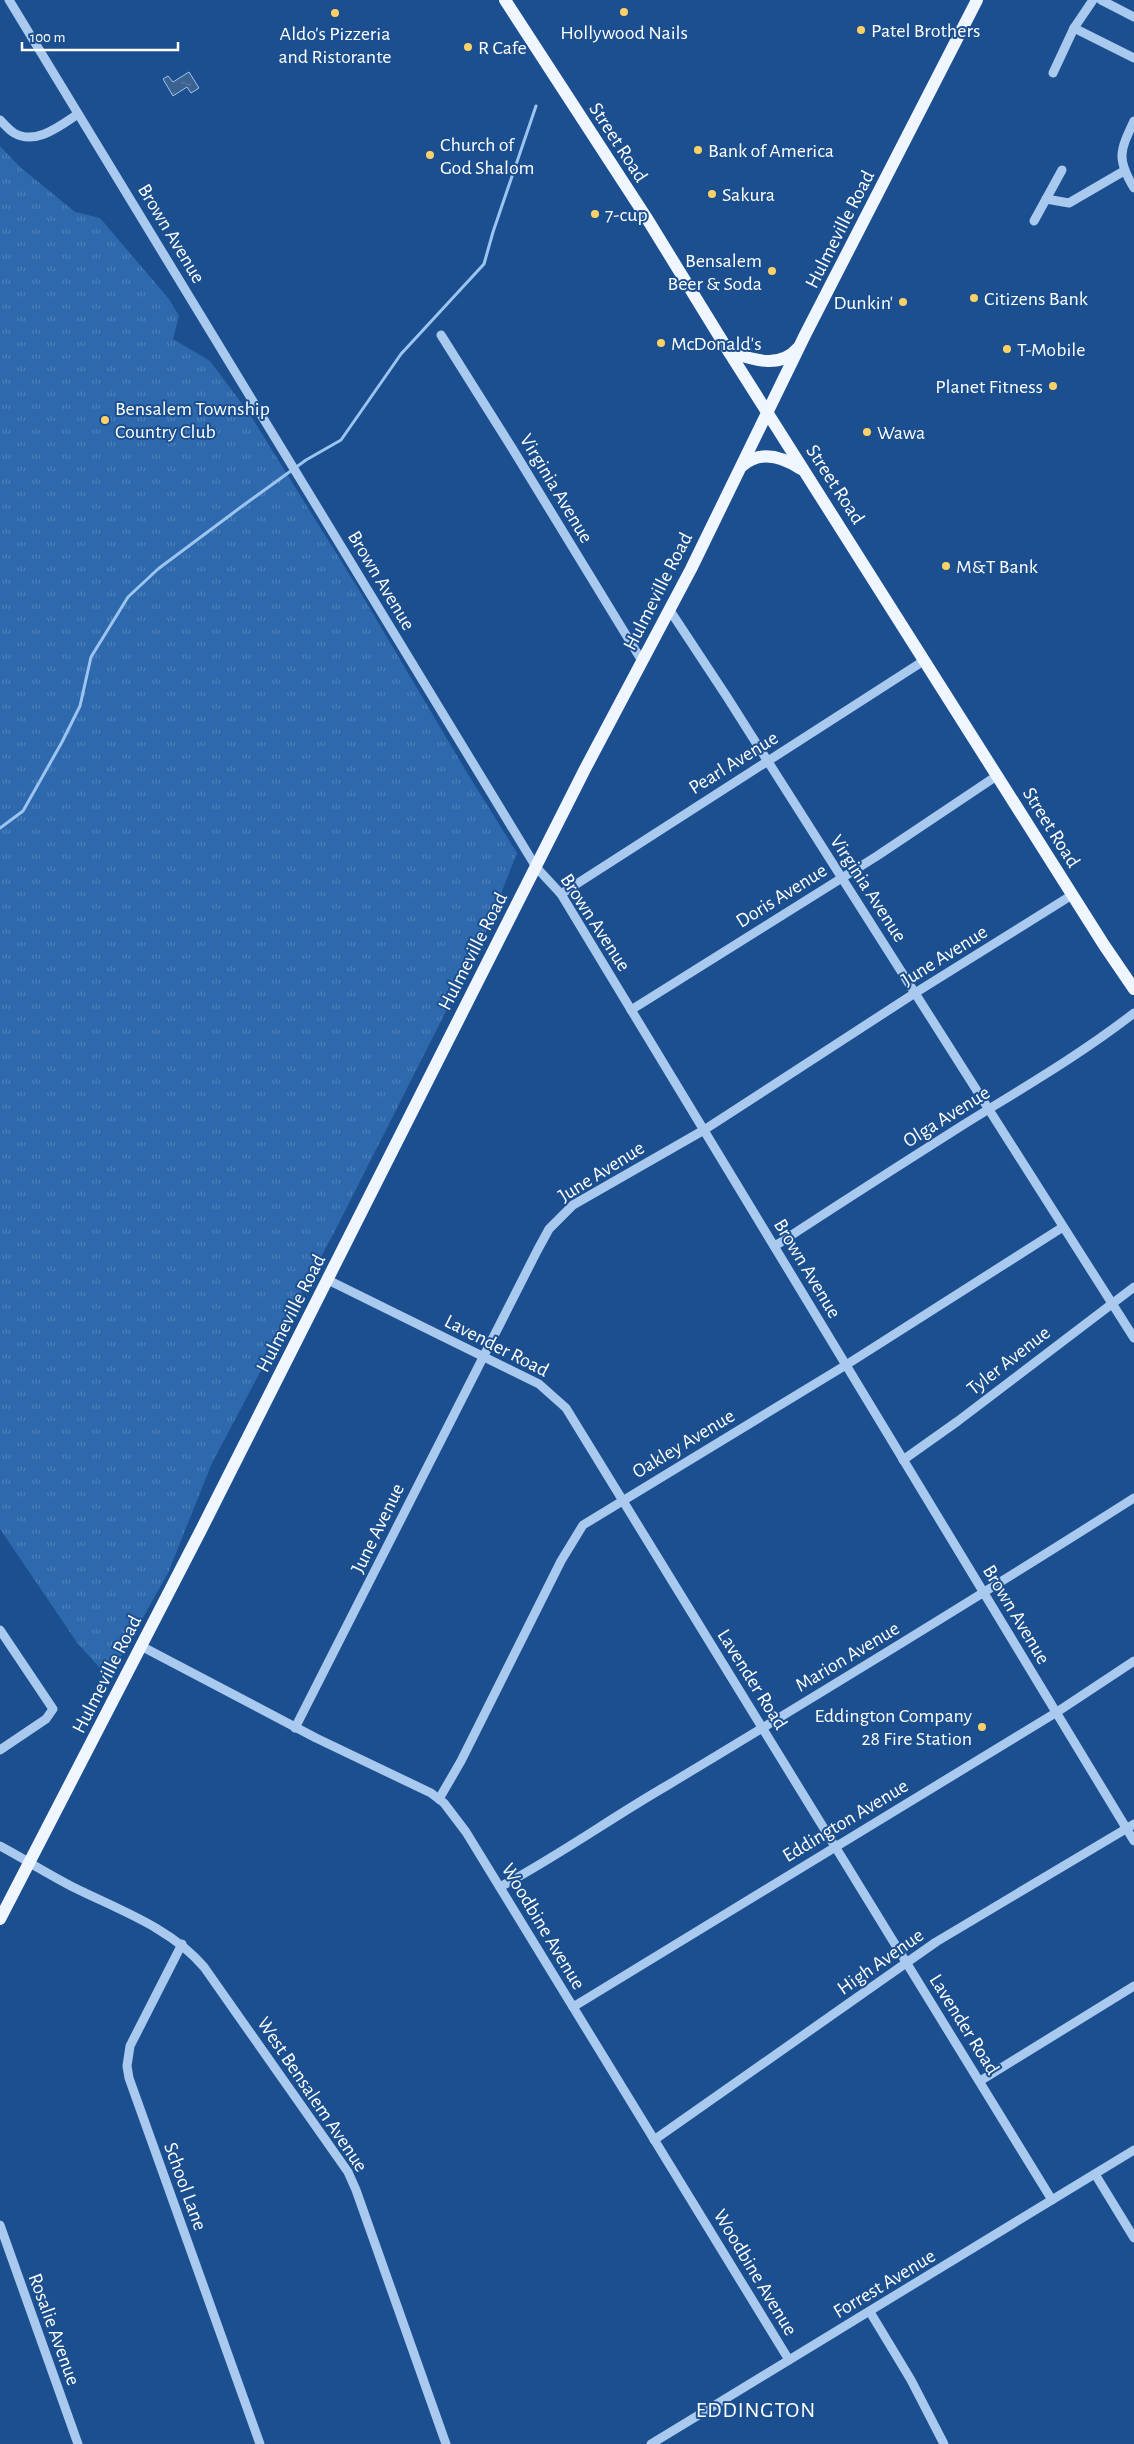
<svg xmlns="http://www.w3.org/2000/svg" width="1134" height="2444" font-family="'Alegreya Sans',sans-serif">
<defs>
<pattern id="grass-tufts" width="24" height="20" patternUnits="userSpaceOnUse" patternTransform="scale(1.25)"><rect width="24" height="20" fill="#2e69ad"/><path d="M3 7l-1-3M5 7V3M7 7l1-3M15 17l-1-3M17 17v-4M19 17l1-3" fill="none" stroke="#4d80b9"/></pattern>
<pattern id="water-ripples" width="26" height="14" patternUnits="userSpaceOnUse" patternTransform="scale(1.25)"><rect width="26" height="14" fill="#3c6290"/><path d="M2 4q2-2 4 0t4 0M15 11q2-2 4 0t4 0" fill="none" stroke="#597aa1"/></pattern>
</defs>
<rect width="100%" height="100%" fill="#1b4f8f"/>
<path fill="url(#grass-tufts)" d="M0,146L20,167L75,212L100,218L169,299L179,316L173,339L210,361L249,413L356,585L466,771L517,853L485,934L338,1225L212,1463L168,1573L109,1678L78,1644L0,1529Z"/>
<path fill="url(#water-ripples)" stroke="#9cc4f0" d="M189,72L199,88L191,93L187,87L173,96L163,79L168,76L173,82Z"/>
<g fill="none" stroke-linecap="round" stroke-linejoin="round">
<path stroke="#9cc4f0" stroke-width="3" d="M0,828L23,811L62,742L80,706L91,657L128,597L158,569L241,507L306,460L341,440L401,354L484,264L493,232L536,106"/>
<g stroke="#a9c9ee" stroke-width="9">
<path d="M9,0L536,867L561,894L1134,1841"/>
<path d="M1101,0L1134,17"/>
<path d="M1074,28L1134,58"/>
<path d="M1053,73L1074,28L1093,0"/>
<path d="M0,120C4,124 9,130 14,133C36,146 61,125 78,114"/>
<path d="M1134,121C1120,151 1116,158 1134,188"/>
<path d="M1046,199L1069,203L1124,171"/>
<path d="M1034,221L1062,170"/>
<path d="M441,335L512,448L642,661"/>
<path d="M669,609L727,697L1134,1338"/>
<path d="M561,894L925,660"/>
<path d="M631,1010L877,856L998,775"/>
<path d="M775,1246C837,1205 900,1165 963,1125C1021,1089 1080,1055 1134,1013"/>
<path d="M328,1280L539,1384L566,1408L1052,2200"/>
<path d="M903,1460L958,1421L1134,1287"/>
<path d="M0,1630L53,1709L46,1719L0,1750"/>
<path d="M141,1646L316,1738L431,1793L444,1803L466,1832L789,2360"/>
<path d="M295,1728L537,1251L549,1229L573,1205L704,1130L915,993L1072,895"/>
<path d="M439,1799L461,1761L561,1561L583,1525L846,1365L1063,1227"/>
<path d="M0,1846C26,1860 51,1876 77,1889C122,1911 172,1929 204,1967L348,2172L356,2190L446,2444"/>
<path d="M500,1887C558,1856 611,1818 668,1785C824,1691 980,1596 1134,1498"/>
<path d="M182,1944L130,2046L127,2066L129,2078L260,2444"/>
<path d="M573,2007L1057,1712L1134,1661"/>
<path d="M980,2081L1134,1986"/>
<path d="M654,2140L936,1942L1134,1824"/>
<path d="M1095,2174L1134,2238"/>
<path d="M0,2225L78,2444"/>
<path d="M870,2312L911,2380L944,2444"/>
<path d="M651,2444L1134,2150"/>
</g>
<g stroke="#f0f6ff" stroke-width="12">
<path d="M505,0L646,217L729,352L1104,945L1134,989"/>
<path d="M729,352C752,359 779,370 798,348"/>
<path d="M742,466C761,449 783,457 801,469"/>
<path d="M0,1919L201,1530L585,769L691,569L805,335L977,0"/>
</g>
</g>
<g fill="#ffd166" stroke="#1b4f8f" stroke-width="2">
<circle cx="624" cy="12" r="5"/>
<circle cx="335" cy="13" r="5"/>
<circle cx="861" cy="30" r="5"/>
<circle cx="468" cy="47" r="5"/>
<circle cx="698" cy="150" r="5"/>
<circle cx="430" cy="155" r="5"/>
<circle cx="712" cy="194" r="5"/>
<circle cx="595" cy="214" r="5"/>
<circle cx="772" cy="271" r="5"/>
<circle cx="974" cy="298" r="5"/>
<circle cx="903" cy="302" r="5"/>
<circle cx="661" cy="343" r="5"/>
<circle cx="1007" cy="349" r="5"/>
<circle cx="1053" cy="386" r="5"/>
<circle cx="105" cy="420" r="5"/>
<circle cx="867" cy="432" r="5"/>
<circle cx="946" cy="566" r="5"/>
<circle cx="982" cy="1727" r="5"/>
</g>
<g text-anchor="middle" stroke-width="4" stroke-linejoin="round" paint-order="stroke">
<g font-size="20" fill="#fff" stroke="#1b4f8f" text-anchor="start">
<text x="871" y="37">Patel Brothers</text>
<text x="624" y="39" text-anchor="middle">Hollywood Nails</text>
<text x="335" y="40" text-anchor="middle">Aldo's Pizzeria<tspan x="335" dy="23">and Ristorante</tspan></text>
<text x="478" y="54">R Cafe</text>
<text x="440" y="151">Church of<tspan x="440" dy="23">God Shalom</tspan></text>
<text x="708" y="157">Bank of America</text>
<text x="722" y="201">Sakura</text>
<text x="605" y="221">7-cup</text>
<text x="762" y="267" text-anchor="end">Bensalem<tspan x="762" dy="23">Beer &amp; Soda</tspan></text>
<text x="984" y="305">Citizens Bank</text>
<text x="893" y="309" text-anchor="end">Dunkin'</text>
<text x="671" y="350">McDonald's</text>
<text x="1017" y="356">T-Mobile</text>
<text x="1043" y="393" text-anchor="end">Planet Fitness</text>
<text x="115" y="415">Bensalem Township<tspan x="115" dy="23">Country Club</tspan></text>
<text x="877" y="439">Wawa</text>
<text x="956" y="573">M&amp;T Bank</text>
<text x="972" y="1722" text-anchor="end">Eddington Company<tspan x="972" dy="23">28 Fire Station</tspan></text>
</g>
<g font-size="20" fill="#fff" stroke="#1b4f8f">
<text transform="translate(619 142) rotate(57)" y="7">Street Road</text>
<text transform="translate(839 229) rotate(-63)" y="7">Hulmeville Road</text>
<text transform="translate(172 233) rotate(59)" y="7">Brown Avenue</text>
<text transform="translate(836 484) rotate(57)" y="7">Street Road</text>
<text transform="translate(557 488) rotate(59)" y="7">Virginia Avenue</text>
<text transform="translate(382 580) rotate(59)" y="7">Brown Avenue</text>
<text transform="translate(657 591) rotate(-63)" y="7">Hulmeville Road</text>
<text transform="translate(733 762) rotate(-32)" y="7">Pearl Avenue</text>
<text transform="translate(1052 827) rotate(58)" y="7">Street Road</text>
<text transform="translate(869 888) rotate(57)" y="7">Virginia Avenue</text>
<text transform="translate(781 895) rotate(-32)" y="7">Doris Avenue</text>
<text transform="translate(596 922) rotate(57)" y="7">Brown Avenue</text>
<text transform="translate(472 951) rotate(-63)" y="7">Hulmeville Road</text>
<text transform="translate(944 955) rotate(-32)" y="7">June Avenue</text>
<text transform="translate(946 1116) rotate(-32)" y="7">Olga Avenue</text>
<text transform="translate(601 1171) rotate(-32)" y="7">June Avenue</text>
<text transform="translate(808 1268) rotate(59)" y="7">Brown Avenue</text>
<text transform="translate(290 1313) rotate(-63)" y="7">Hulmeville Road</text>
<text transform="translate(497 1345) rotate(27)" y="7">Lavender Road</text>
<text transform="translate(1008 1360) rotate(-38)" y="7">Tyler Avenue</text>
<text transform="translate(683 1443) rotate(-31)" y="7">Oakley Avenue</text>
<text transform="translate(377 1528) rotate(-64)" y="7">June Avenue</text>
<text transform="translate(1017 1614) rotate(59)" y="7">Brown Avenue</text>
<text transform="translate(847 1656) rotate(-31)" y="7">Marion Avenue</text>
<text transform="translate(106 1674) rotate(-63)" y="7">Hulmeville Road</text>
<text transform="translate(753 1679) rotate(58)" y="7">Lavender Road</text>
<text transform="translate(845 1820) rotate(-31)" y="7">Eddington Avenue</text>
<text transform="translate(544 1926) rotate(59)" y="7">Woodbine Avenue</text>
<text transform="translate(880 1961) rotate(-35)" y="7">High Avenue</text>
<text transform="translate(965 2024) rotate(58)" y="7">Lavender Road</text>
<text transform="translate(313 2094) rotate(56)" y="7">West Bensalem Avenue</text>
<text transform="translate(186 2186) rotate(70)" y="7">School Lane</text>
<text transform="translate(756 2272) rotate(59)" y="7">Woodbine Avenue</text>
<text transform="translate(884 2283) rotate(-31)" y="7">Forrest Avenue</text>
<text transform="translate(55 2329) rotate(70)" y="7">Rosalie Avenue</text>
</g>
<g font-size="22" letter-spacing="1" fill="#fff" stroke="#1b4f8f">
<text x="756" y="2417">EDDINGTON</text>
</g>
</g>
<path d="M22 42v8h156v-8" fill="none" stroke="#ffffff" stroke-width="2.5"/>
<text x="30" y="42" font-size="15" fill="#ffffff" stroke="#1b4f8f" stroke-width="4" paint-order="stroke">100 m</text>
</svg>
